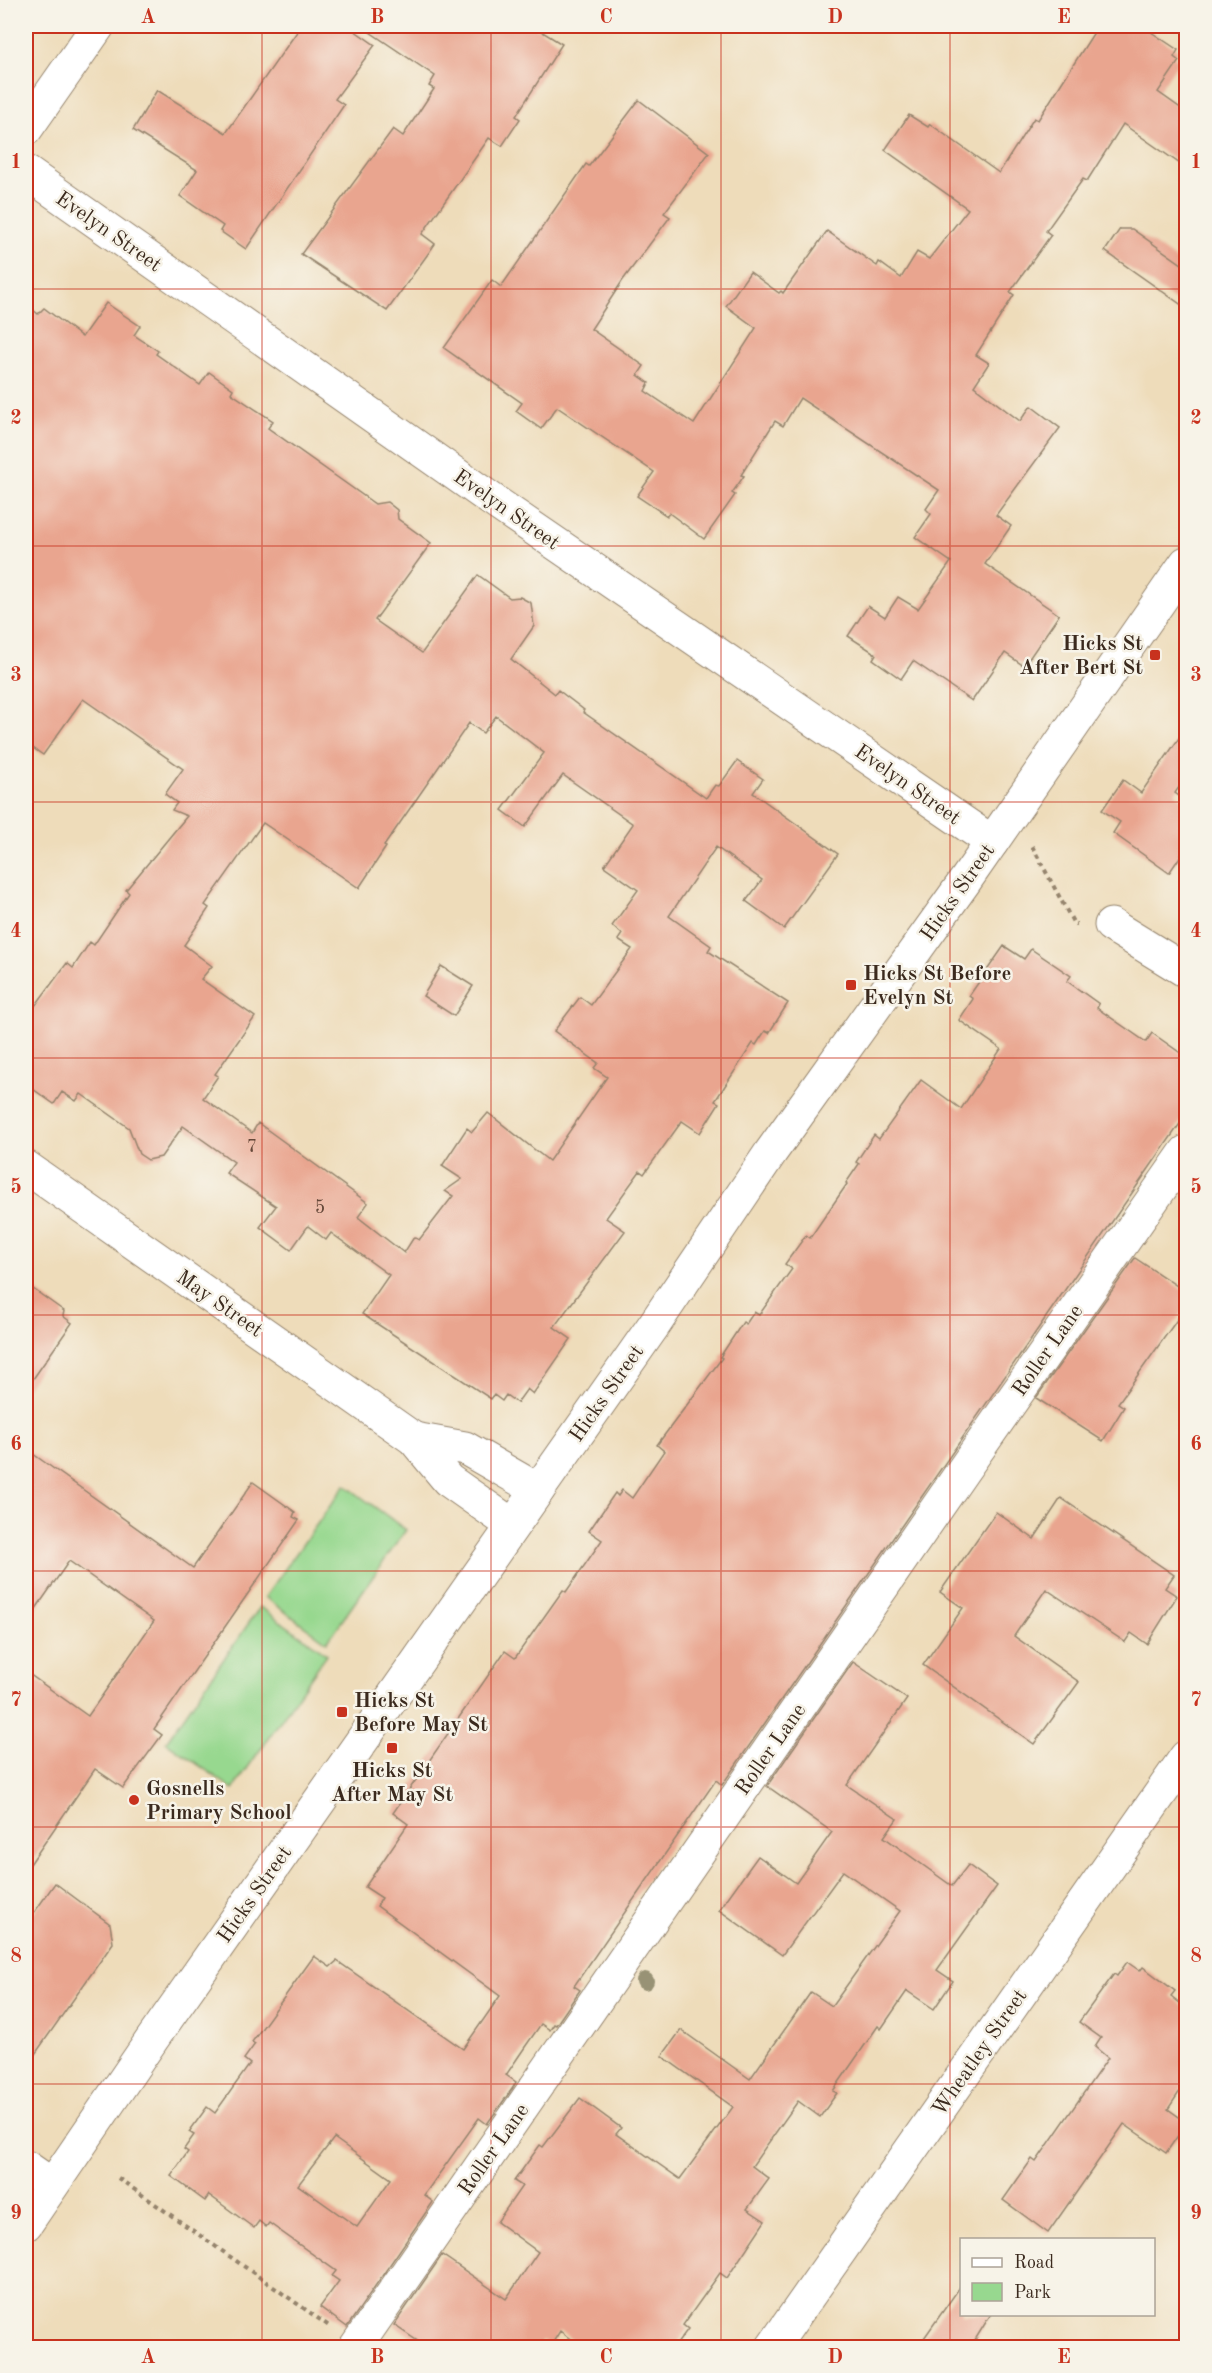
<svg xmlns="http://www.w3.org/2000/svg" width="1212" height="2373" font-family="'Old Standard TT',serif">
<rect width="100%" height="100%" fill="#f7f3e8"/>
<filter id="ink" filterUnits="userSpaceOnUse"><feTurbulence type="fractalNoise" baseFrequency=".0167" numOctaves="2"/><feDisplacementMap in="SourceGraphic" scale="12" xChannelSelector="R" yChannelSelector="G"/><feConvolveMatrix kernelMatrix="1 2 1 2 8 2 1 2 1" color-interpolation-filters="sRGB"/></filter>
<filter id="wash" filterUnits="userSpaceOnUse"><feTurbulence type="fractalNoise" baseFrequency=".008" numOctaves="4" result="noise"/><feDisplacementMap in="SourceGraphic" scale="24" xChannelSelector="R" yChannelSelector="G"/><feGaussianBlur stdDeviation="1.35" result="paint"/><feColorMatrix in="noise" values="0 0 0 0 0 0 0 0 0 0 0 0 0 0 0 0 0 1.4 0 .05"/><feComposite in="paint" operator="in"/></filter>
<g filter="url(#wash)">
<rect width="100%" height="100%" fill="#eedcba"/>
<g fill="#97d88f" stroke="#698156" stroke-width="1.5">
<path d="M345,1485L406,1530L327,1642L265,1597Z"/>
<path d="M260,1607L327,1654L233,1789L166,1742Z"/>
</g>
<g id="blocks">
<g fill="#e9a58f" fill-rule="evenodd">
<path d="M301,26H348L375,45L335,99L344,105L246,249L220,231L223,226L180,196L197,170L133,130L157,90L226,133Z"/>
<path d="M361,26H533L562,44L516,116L520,119L502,146L489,138L422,234L435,244L387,311L301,254L393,129L403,136L434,89L429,86L435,76Z"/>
<path d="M1098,26H1142L1178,50L1174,57L1179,61L1158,92L1186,112V168L1123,124L1087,181L1083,179L1046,231L1051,235L1010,292L1014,295L976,355L989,363L974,386L1020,421L1031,406L1060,428L996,515L1011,526L985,564L1059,615L1024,666L1005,653L972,701L913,661L901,679L873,659L876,654L848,636L868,606L885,617L898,597L918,609L951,562L915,537L931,514L926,509L939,490L800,398L783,426L775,421L741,475L744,476L732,493L735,495L704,539L669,513L667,516L637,496L654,472L557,407L541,429L516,411L522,403L444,348L492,280L501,287L586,164L589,166L639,100L709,153L664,213L670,217L623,280L591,329L644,366L638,375L649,383L645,391L694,424L756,328L726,306L750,272L779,293L781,291L783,293L827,231L877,266L879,262L901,278L917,252L929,259L968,209L885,150L909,115L928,127L930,124L999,173L1034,118L1038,120Z"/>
<path d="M1120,229H1132L1186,267V308L1105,251Z"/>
<path d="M106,303L140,326L134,335L158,351L156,354L200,385L209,372L233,389L231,393L273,421L268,428L375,504L387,502L397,510L398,519L431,543L375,620L422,653L478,575L510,598L520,597L531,603L534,626L511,659L555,694L558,690L584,710L583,712L706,798L715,785L719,786L737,761L763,779L753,793L838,854L784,929L746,901L762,880L716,847L669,916L711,946L708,951L788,1003L769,1033L765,1031L756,1045L753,1043L715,1101L719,1103L700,1133L682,1121L644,1174L640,1171L606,1218L625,1231L554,1327L571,1339L533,1394L527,1389L517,1403L506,1395L502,1401L494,1395L491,1399L362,1314L389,1275L331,1233L326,1240L308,1226L291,1250L260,1227L276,1206L226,1173L234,1162L183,1126L161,1157L148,1160L139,1154L129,1128L81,1094L76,1101L62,1092L54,1104L26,1084V1018L67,963L73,968L90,942L94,945L129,893L126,890L187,816L172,810L177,803L165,794L183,769L83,699L43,755L26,743V304L38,314L44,308L82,337ZM496,716L544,753L502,810L525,827L563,775L633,824L604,866L638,890L612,926L622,934L618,940L632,949L591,1005L580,997L554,1031L598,1063L594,1068L607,1077L549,1161L488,1113L472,1132L467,1128L442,1166L462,1179L445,1191L453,1196L419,1240L414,1237L404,1253L358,1217L368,1203L258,1123L252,1133L203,1098L218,1076L215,1074L255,1017L201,979L212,966L184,945L209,908L205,905L263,823L359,888L386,847L384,846L469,723L483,733Z"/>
<path d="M1186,728V777L1175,793L1186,801V848L1169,873L1113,833L1120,822L1102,810L1123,780L1141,793Z"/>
<path d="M1004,946L1024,959L1031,949L1071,976L1067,981L1099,1004L1097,1008L1146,1042L1152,1033L1186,1057V1115L722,1785L716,1780L574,1986L580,1990L556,2025L554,2024L550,2030L541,2024L525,2047L506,2075L516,2082L512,2089L487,2124L479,2118L424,2195L433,2202L347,2327L320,2307L339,2281L332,2276L336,2271L269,2223L266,2227L259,2221L254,2228L209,2195L205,2201L171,2176L188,2152L184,2149L194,2135L189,2132L207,2107L215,2113L250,2064L244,2059L255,2044L252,2042L314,1956L330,1967L337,1961L463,2049L500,1996L377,1906L382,1898L365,1887L408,1824L393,1813L505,1651L515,1658L563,1590L566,1592L602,1540L589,1531L615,1493L618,1496L622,1490L632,1498L664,1451L657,1445L722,1358L720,1357L743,1322L746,1324L754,1312L759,1315L792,1269L785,1264L806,1235L810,1238L847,1184L846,1183L859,1164L856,1162L874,1135L879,1139L921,1080L961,1109L1001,1049L959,1020L973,999L969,996ZM334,2138L391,2179L357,2227L298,2185Z"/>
<path d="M441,966L473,986L454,1016L423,996Z"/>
<path d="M1135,1258L1186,1292V1307L1118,1403L1124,1407L1103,1441L1036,1398Z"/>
<path d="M26,1284L64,1311L63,1316L72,1323L26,1389Z"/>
<path d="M26,1449L193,1568L253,1482L295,1512L293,1517L299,1520L154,1729L162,1735L123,1788L95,1769L26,1870V1672L88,1716L154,1621L69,1561L26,1623Z"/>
<path d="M1061,1498L1174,1575L1165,1588L1177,1596L1147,1644L1131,1633L1125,1642L1046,1589L1014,1636L1079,1682L1034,1744L923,1665L963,1608L940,1592L996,1512L1034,1539Z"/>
<path d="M853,1662L907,1699L847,1785L897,1819L884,1837L952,1886L968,1865L997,1886L937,1970L953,1981L934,2009L907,1991L881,2029L878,2026L833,2091L837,2093L820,2117L798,2101L752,2166L769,2179L747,2209L765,2221L727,2278L720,2273L683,2325L688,2329L674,2348H582L560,2331L550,2347L542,2341L538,2348H428L394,2325L442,2255L506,2299L538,2252L497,2222L522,2186L514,2181L540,2145L543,2147L580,2098L621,2128L616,2134L680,2179L733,2107L662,2056L681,2030L750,2079L811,1992L832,2006L900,1911L843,1871L782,1955L719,1910L758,1856L796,1883L832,1832L767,1786Z"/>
<path d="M55,1883L110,1924L113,1943L26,2067V1924Z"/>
<path d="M1127,1962L1140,1971L1143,1967L1175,1991L1171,1996L1186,2008V2082L1168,2109L1186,2122V2124L1166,2153L1124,2124L1048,2233L1003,2200L1032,2159L1036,2162L1108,2058L1095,2047L1101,2038L1079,2022L1114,1974L1117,1976Z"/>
<path d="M962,2284V2314H991L970,2348H917Z"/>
</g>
</g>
</g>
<g filter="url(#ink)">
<use href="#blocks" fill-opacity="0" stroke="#94836c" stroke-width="1.5"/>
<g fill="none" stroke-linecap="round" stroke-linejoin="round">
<defs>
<g id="minor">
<path d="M26,129L98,26"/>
<path d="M26,172L498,504L992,842"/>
<path d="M1111,925L1186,971"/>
<path d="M26,1167L414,1439L448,1480L512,1525"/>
<path d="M414,1439L465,1448L538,1490"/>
<path d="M26,2167L52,2185"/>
<path d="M26,2224L153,2038L654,1325L771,1152L965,881L1186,563"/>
<path d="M355,2348L964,1469L1186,1152"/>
<path d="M772,2348L1186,1757"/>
</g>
</defs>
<use href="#minor" stroke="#94836c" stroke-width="35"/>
<g stroke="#94836c" stroke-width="4" stroke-dasharray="4.5 4.5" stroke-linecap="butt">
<path d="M1032,846L1074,924H1077"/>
<path d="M118,2178L329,2326"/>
</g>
<use href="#minor" stroke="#fff" stroke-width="33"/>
</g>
<circle fill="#989274" cx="645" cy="1981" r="9"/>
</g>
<path fill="none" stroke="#c8321e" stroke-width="1.5" stroke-opacity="0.55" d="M262,26V2348M491,26V2348M721,26V2348M950,26V2348M26,289H1186M26,546H1186M26,802H1186M26,1058H1186M26,1315H1186M26,1571H1186M26,1827H1186M26,2084H1186"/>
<g fill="#c8321e" stroke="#f7f3e8" stroke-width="2">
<rect x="1149" y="649" width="12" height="12" rx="3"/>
<rect x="845" y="979" width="12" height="12" rx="3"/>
<rect x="336" y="1706" width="12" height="12" rx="3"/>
<rect x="386" y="1742" width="12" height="12" rx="3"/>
<circle cx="134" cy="1800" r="6"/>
</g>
<g text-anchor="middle" stroke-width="5" stroke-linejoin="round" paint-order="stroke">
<g font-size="18" fill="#66493a">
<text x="252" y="1152">7</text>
<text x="320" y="1213">5</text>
</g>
<g font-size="21" fill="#3b2a1e" stroke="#f7f3e8">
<text transform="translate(109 231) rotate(35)" y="7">Evelyn Street</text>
<text transform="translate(507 509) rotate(35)" y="7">Evelyn Street</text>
<text transform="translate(908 784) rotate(35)" y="7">Evelyn Street</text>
<text transform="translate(957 892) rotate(-55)" y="7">Hicks Street</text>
<text transform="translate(220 1303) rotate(35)" y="7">May Street</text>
<text transform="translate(1047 1350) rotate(-55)" y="7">Roller Lane</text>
<text transform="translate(606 1393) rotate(-55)" y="7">Hicks Street</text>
<text transform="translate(770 1749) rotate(-55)" y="7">Roller Lane</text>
<text transform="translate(254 1894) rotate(-55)" y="7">Hicks Street</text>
<text transform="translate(979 2052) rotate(-55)" y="7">Wheatley Street</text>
<text transform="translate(493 2149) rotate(-55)" y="7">Roller Lane</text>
</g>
<g font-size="21" font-weight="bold" fill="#3b2a1e" stroke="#f7f3e8" text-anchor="start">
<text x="1143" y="650" text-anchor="end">Hicks St<tspan x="1143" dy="24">After Bert St</tspan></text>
<text x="863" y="980">Hicks St Before<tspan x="863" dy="24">Evelyn St</tspan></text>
<text x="354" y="1707">Hicks St<tspan x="354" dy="24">Before May St</tspan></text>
<text x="392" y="1777" text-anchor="middle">Hicks St<tspan x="392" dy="24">After May St</tspan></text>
<text x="146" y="1795">Gosnells<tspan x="146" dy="24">Primary School</tspan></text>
</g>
</g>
<rect width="1212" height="2373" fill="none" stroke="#f7f3e8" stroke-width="66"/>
<rect x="960" y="2238" width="195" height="78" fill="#f7f3e8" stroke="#aca397" stroke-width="1.5"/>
<rect x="972" y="2258" width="30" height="9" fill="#ffffff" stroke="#aca397" stroke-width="1.5"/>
<text x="1014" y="2268" font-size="18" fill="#3b2a1e">Road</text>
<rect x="972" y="2283" width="30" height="18" fill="#97d88f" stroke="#aca397" stroke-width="1.5"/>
<text x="1014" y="2298" font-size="18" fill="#3b2a1e">Park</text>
<rect x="33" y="33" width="1146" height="2307" fill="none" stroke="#c8321e" stroke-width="2"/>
<g font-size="20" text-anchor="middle" font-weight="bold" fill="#c8321e">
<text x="148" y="23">A</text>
<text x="377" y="23">B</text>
<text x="606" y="23">C</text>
<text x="835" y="23">D</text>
<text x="1064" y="23">E</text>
<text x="16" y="168">1</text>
<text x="1196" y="168">1</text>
<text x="16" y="424">2</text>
<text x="1196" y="424">2</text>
<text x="16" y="681">3</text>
<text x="1196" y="681">3</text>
<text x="16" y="937">4</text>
<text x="1196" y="937">4</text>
<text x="16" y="1193">5</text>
<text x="1196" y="1193">5</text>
<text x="16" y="1450">6</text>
<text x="1196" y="1450">6</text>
<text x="16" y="1706">7</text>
<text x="1196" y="1706">7</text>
<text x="16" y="1962">8</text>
<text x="1196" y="1962">8</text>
<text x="16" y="2219">9</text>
<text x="1196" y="2219">9</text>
<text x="148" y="2363">A</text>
<text x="377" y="2363">B</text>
<text x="606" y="2363">C</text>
<text x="835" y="2363">D</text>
<text x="1064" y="2363">E</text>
</g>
</svg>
